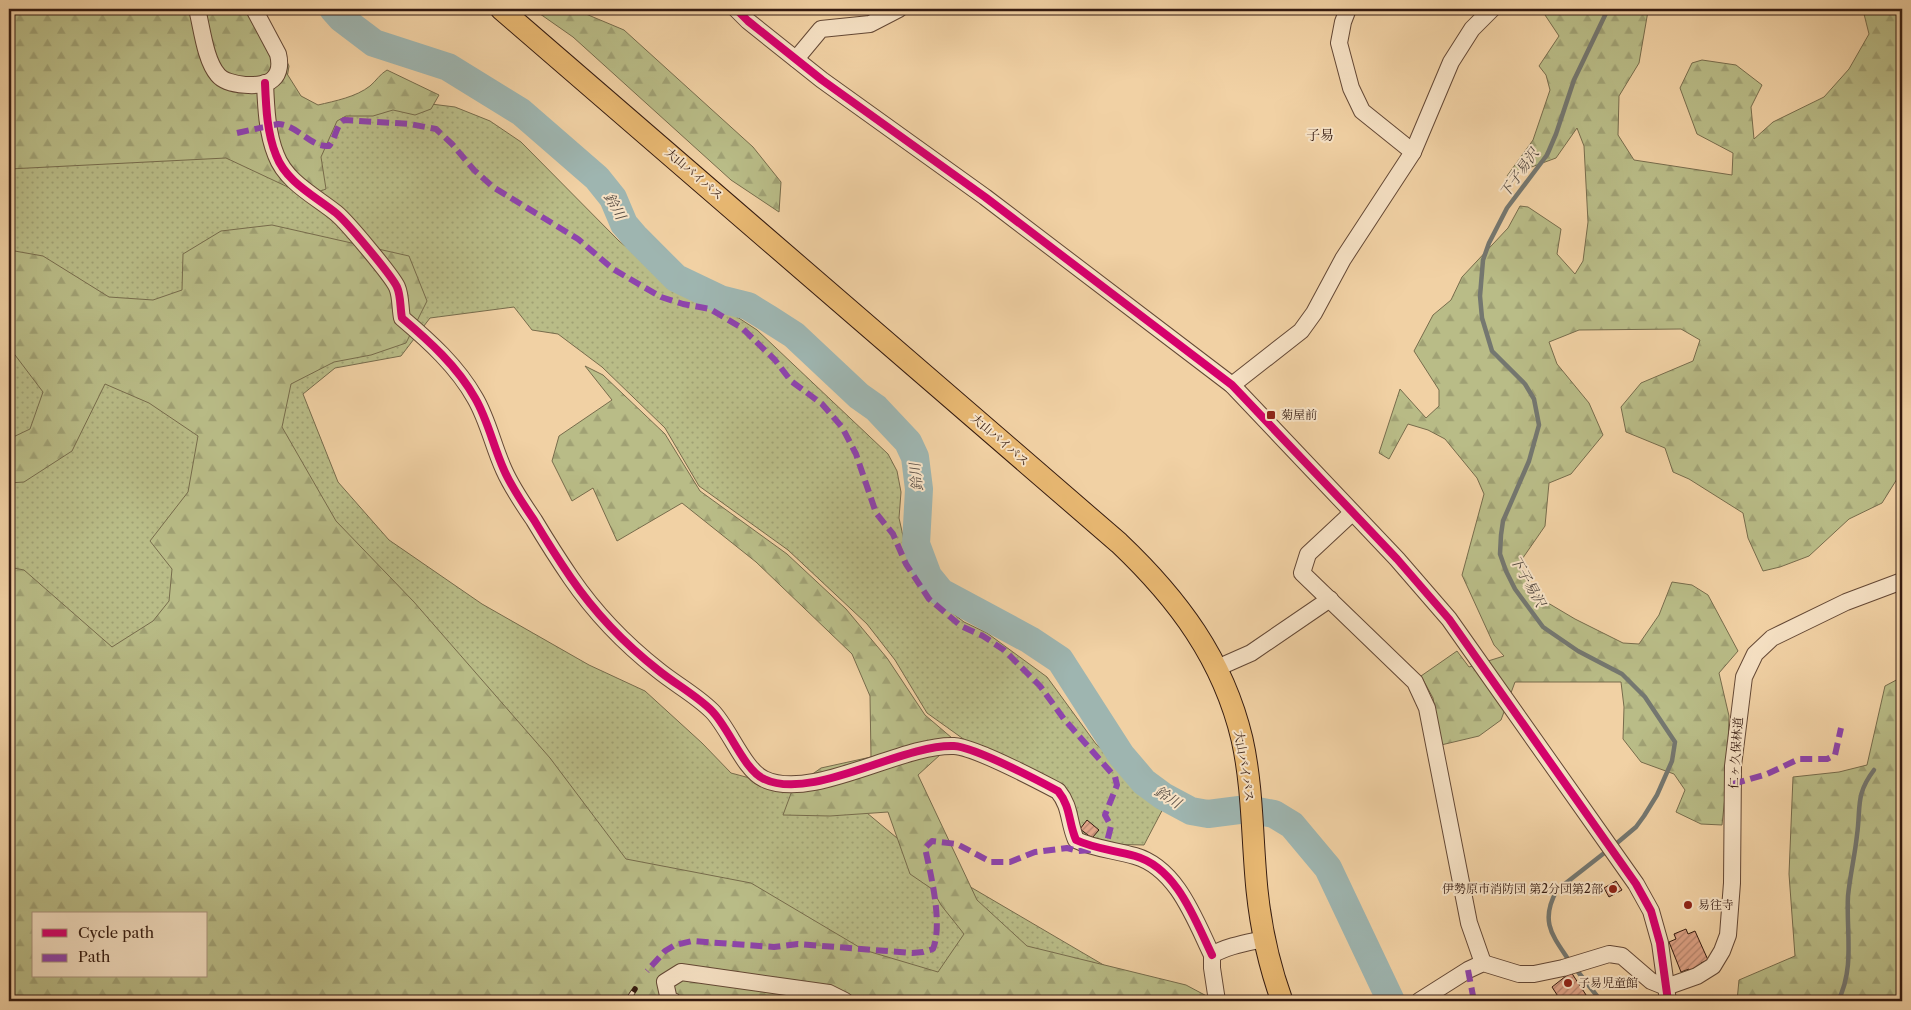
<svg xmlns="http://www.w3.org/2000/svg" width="1911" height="1010" font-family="'Libre Caslon Text','Noto Serif JP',serif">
<defs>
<pattern id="grass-dots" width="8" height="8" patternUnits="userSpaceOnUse" patternTransform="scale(1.25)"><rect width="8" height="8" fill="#b9bc87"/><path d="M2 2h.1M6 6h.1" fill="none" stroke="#a0a174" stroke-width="1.8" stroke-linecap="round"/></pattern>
<pattern id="forest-firs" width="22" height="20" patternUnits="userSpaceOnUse" patternTransform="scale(1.25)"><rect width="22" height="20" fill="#b9bc87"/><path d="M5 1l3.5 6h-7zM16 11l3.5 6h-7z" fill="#a0a174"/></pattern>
<pattern id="building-hatch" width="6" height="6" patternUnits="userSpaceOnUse" patternTransform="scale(1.25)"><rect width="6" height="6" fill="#e0a488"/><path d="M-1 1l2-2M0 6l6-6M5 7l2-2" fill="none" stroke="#b6856e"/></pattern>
</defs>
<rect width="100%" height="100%" fill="#f1d1a4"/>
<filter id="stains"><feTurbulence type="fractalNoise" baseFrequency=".004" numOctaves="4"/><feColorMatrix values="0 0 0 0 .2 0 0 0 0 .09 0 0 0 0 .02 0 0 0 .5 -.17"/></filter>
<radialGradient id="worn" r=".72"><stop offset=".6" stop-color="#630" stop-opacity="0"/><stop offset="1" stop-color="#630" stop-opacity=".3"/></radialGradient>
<path fill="url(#grass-dots)" stroke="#776c4c" d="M9,9L272,31L289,66L285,90L307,116L391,99L455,107L490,121L521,142L619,241L677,289L722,307L757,330L888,454L897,471L901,492L899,518L905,545L914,569L927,589L942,605L964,622L987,633L1047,677L1096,744L1166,803L1144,845L1102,844L1085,839L1076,829L1077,811L1069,795L969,743L927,713L895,660L867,624L788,550L699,486L665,428L602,367L558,334L532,330L514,307L430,318L401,356L335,368L303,394L338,482L389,540L482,604L589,665L645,691L702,743L731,773L861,808L921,858L1165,1001H598L167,643L9,656Z"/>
<g fill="url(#forest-firs)" stroke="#776c4c" fill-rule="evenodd">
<path d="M9,9H258L262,34L301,96L318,105C335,101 356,97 370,86C376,81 380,74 387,70L439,95L431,109L415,115L393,110L373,116H346L337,121L321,157L326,189L307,196L226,158L9,169Z"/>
<path d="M533,9H574L624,30L753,147L781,182L779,212L731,180L573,37Z"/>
<path d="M1541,9H1646L1648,11L1639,63L1619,96L1618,135L1634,160L1732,175L1733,153L1697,134L1680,88L1692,63L1702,60L1736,65L1762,85L1751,107L1754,139L1773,122L1824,97L1849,69L1869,34L1863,10L1861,9H1902V471L1882,503L1849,519L1809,556L1780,567L1763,571L1748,538L1743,513L1689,479L1673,472L1665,448L1626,432L1621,407L1641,383L1693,361L1700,340L1681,329L1579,330L1549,342L1557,364L1589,403L1603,435L1571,474L1549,483L1545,526L1518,565L1532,591L1543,600L1575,619L1623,643L1639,644L1659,615L1672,582L1692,585L1708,595L1738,651L1719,673L1729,716L1727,777L1722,825L1701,824L1676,812L1685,790L1674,774L1641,762L1623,739L1624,707L1621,682H1515L1501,720L1479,736L1441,745L1433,698L1421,676L1457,651L1469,667L1504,656L1494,645L1462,575L1484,494L1477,478L1445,439L1428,430L1408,424L1389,459L1379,453L1400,389L1426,418L1439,406V390L1414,351L1433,315L1451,300L1462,277L1508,228L1520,206L1528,207L1561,229L1557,254L1575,274L1583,261L1588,222L1584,146L1577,128L1556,158L1507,176L1533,140L1550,90L1546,75L1539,66L1559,36Z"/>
<path d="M272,225L409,256L427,301L406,343L371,355L334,362L291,384L282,427L336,521L414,602L550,758L626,859L751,883L864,950L938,972L964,934L941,905L932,889L910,874L888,812L830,816L783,815L793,788L821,768L871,757L870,696L852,654L756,562L682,503L617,541L593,488L572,501L552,461L559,436L612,400L585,366L603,375L665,434L700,491L787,554L846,609L887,658L925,715L952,738L941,754L918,775L977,900L1027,946L1186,985L1216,1001H9V567L24,570L112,647L153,621L169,601L172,569L150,541L188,492L198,436L149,403L105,384L72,451L24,482L9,483V439L30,429L43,392L12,351L9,350V250L43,256L109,297L153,300L182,290L183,254L221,231ZM34,914H206V976H34Z"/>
<path d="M1902,677V1001H1737L1739,980L1795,956L1789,874L1793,777L1839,772L1867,765L1885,686Z"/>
</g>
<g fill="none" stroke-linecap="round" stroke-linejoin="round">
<g stroke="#747770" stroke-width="4.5">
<path d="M1570,962C1553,936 1539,922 1557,890L1617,843L1636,827L1644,816L1657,795L1672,761L1675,742L1645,697L1622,674L1578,651L1543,627L1515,589L1506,571L1500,554L1501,535L1503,521L1529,461L1539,425L1534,399L1525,384L1492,351L1482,318L1480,296L1483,260L1489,243L1507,208L1547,155L1556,134L1574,80L1608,9"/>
<path d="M1575,968L1597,996L1598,1001"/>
<path d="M1838,1001C1855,968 1846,931 1848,896C1850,875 1855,855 1857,835C1861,807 1855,795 1874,770"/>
</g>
<path stroke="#9eb5b0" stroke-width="28" d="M333,9L341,18L374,43L448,67L521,112L597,178L613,198L624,224L636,238L676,278L720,299L748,306L769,319L794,335L859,396L876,408L908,442L915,457L919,489L916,544L928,576L941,592L1030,640L1060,660L1121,755L1144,782L1163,796L1191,811L1208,814L1247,809L1274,814L1292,825L1328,868L1391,1001"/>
</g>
<g fill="url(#building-hatch)" stroke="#351b10">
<path d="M1087,820L1099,830L1092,838L1080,829Z"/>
<path d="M1616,881L1622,890L1609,897L1604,888Z"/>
<path d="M1686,929L1688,934L1695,931L1708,960L1701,963L1702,966L1690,972L1689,969L1681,972L1669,942L1676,939L1674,934Z"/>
<path d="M1571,972L1590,1001H1561L1552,987Z"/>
</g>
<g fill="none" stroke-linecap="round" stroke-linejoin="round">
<defs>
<g id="minor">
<path d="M197,9C202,28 205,60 218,75C227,86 263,89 273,79C280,73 280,62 278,54L254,9"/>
<path d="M736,9L748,21L822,80L985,197L1232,385L1397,559L1449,619L1636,884L1651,911L1660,943L1668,1001"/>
<path d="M1348,9L1343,22L1339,43L1351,88L1362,111L1413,152"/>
<path d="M796,59L821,29L870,24L899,9"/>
<path d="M265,83C266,107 267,133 276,155C286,182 315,196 336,213C347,222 392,276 397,287C401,296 400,308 402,318C429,341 457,366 475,398C488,420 493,446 504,470C512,488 523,504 534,520C546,540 558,559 571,578C595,613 625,644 658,670C675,684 696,695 712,711C729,728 744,770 764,779C812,802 901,744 954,746C975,747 1037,780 1058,791C1071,807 1068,821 1076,840C1095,849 1114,850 1135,856C1177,868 1195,920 1212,955"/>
<path d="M1232,385L1301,331L1314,313L1343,259L1413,152L1451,62L1472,29L1492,9"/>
<path d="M1352,513L1308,554L1302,573L1415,682L1427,708L1469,923L1483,963"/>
<path d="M1217,668L1251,653L1330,599"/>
<path d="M673,1001L669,1000L665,982L681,972L829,993L845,1001"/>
<path d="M1217,1001L1212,968V955C1227,946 1246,943 1264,939"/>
<path d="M1419,1001L1468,970L1483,963L1519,974H1534L1563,968L1609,954L1622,956L1651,981L1666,987L1697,976L1713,966L1722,951L1728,935L1732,883L1733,766L1744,677L1755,654L1772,638L1846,602L1902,581"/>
</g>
<path id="major" d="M501,9L1119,543C1178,599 1223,659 1242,739C1253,788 1252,840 1257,890C1261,929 1269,965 1282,1001"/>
</defs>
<use href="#minor" stroke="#644835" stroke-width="18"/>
<use href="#major" stroke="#351b10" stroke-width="23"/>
<use href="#minor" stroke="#f6e1c4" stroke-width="16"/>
<use href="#major" stroke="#e8b872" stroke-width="21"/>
<defs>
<path id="rail" d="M627,1001L635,989"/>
</defs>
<use href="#rail" stroke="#351b10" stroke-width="5.5"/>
<use href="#rail" stroke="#f6e1c4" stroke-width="4" stroke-dasharray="11" stroke-linecap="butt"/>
<g stroke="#8e44ad" stroke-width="6" stroke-dasharray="12 6" stroke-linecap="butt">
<path d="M237,133L278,124C298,125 311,148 329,146C336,138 336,125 344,120L410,124L436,129L452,144L474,170L493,187L578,239L613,269L661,297L683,304L710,309L742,328L775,360L791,381L822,404L842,427L856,454L876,513L893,534L906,564L929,599L961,626L983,636L1004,650L1040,686L1064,719L1115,777L1117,785L1105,815L1111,826L1106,846L1102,849L1078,851L1067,848L1035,852L1010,862H991L957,844L932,841L925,848C931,875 943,924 933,949L923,952L912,953L798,944L774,947L692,941L675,945L665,951L647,971"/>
<path d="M1733,784L1767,774L1799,759H1827L1835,755L1841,728"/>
<path d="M1468,970L1474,1001"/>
</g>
<defs>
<g id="cycleway">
<path d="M736,9L748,21L822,80L985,197L1232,385L1397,559L1449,619L1636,884L1651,911L1660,943L1668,1001"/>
<path d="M265,83C266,107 267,133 276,155C286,182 315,196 336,213C347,222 392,276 397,287C401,296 400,308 402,318C429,341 457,366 475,398C488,420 493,446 504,470C512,488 523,504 534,520C546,540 558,559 571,578C595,613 625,644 658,670C675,684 696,695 712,711C729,728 744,770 764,779C812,802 901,744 954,746C975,747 1037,780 1058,791C1071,807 1068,821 1076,840C1095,849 1114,850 1135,856C1177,868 1195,920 1212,955"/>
</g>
</defs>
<use href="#cycleway" stroke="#f6e1c4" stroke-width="11"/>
<use href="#cycleway" stroke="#d6006c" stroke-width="8"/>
</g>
<g fill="#8f2418" stroke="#f6e1c4" stroke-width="2">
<rect x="1266" y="410" width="10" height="10" rx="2.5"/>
<circle cx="1613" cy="889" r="5"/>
<circle cx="1688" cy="905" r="5"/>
<circle cx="1568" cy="983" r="5"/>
</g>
<g text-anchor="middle" stroke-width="4" stroke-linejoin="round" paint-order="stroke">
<g font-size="12" fill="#351b10" stroke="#f6e1c4">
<text transform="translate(694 174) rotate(41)" y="4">大山バイパス</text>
<text transform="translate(1000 440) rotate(41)" y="4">大山バイパス</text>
<text transform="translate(1736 753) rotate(-86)" y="4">仁ヶ久保林道</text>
<text transform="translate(1244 766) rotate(81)" y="4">大山バイパス</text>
</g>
<g font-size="12" fill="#351b10" stroke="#f6e1c4" text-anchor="start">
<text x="1281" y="419">菊屋前</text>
<text x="1603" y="893" text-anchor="end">伊勢原市消防団 第2分団第2部</text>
<text x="1698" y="909">易往寺</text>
<text x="1578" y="987">子易児童館</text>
</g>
<g font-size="14" fill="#351b10" stroke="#f6e1c4">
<text x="1320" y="140">子易</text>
</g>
<g font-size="14" font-style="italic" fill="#544940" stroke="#f6e1c4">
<text transform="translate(1519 173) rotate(-55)" y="5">下子易沢</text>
<text transform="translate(615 206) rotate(61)" y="5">鈴川</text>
<text transform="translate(916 477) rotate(-96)" y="5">鈴川</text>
<text transform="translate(1528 581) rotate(61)" y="5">下子易沢</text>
<text transform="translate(1168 797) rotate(32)" y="5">鈴川</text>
</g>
</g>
<rect width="1911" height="1010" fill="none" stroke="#f1d1a4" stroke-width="30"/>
<rect x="10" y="10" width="1891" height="990" fill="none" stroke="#351b10" stroke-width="2.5"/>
<rect x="15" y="15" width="1881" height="980" fill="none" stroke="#351b10"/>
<rect x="32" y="912" width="175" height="65" fill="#f6e1c4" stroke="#a9927c"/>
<rect x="42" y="929" width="25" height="8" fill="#d6006c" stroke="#a9927c"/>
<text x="78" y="938" font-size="15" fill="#351b10">Cycle path</text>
<rect x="42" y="954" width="25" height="8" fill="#8e44ad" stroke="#a9927c"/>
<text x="78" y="962" font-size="15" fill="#351b10">Path</text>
<rect width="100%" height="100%" filter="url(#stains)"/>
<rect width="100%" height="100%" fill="url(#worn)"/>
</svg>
